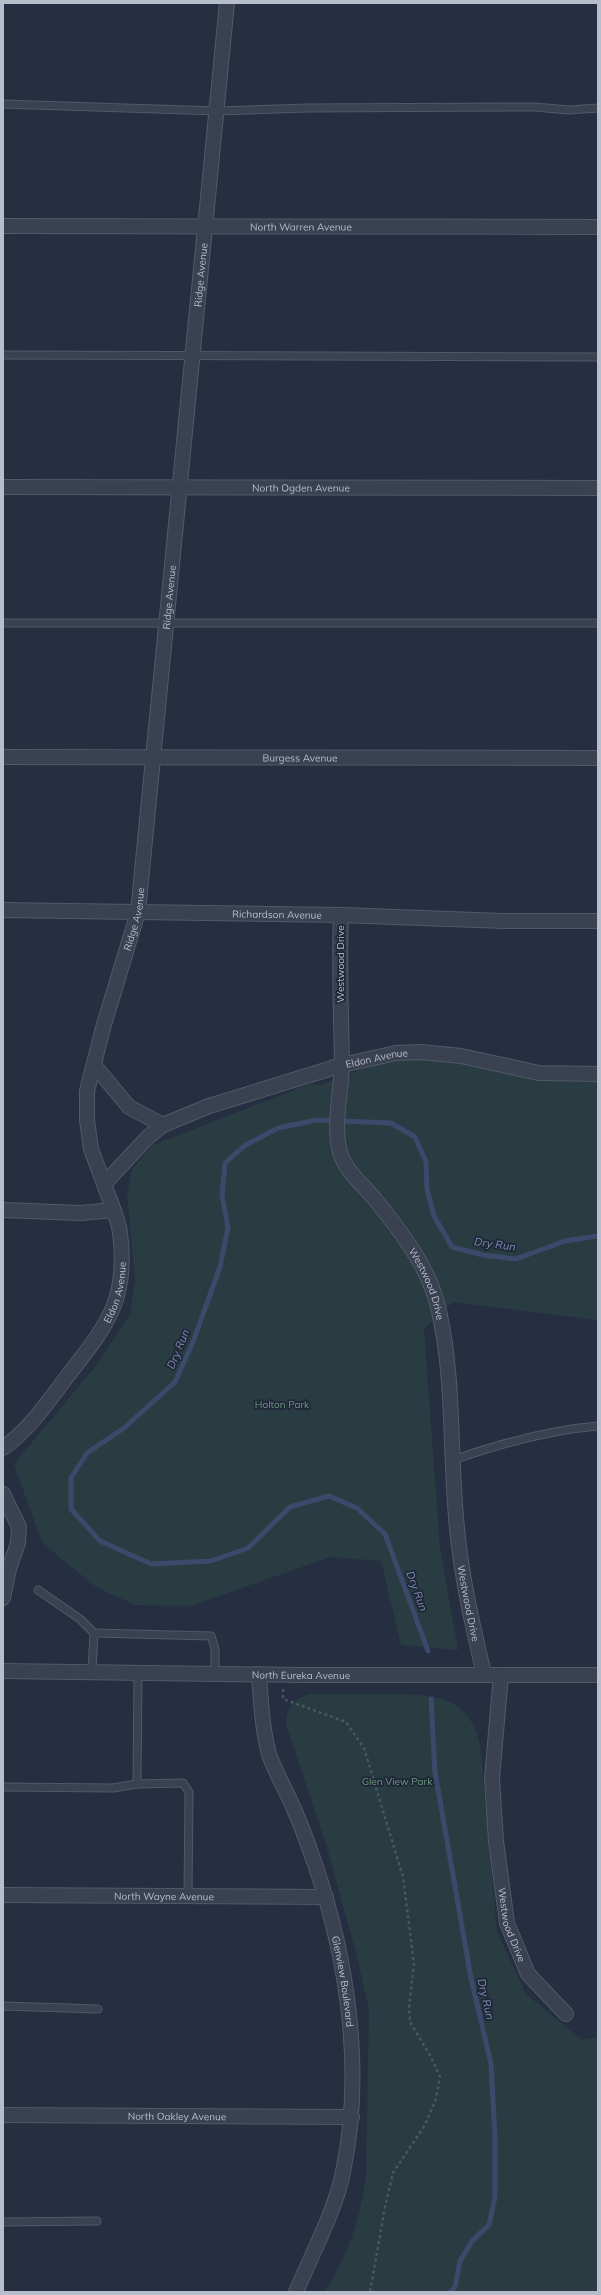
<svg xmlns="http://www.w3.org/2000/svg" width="601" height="2295" font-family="Mulish,sans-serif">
<rect width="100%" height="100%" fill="#262e42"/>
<g fill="#283c42">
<path d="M441,1059C494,1070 543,1083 598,1082V1320L453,1302L424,1329L440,1548L458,1650L401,1645L381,1561L331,1557L190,1606L135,1605L96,1587L52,1551L41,1540L14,1464L94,1368L130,1315L135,1280L127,1195L132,1169L153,1145L310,1084L320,1085L382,1061Z"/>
<path d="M311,1694C336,1695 360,1694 385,1694C428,1695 469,1692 480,1745L497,1931L526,1994L582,2040L598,2037V2292H324C348,2259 360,2217 366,2177L369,2010L356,1952L325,1841L286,1724C286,1708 295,1697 311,1694Z"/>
</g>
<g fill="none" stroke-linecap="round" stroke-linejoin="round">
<g stroke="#3b4a6a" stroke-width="5">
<path d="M428,1651L385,1534L357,1508L329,1496L290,1507L248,1548L211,1561L151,1564L100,1541L71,1509V1478L87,1453L124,1428L175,1382L193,1342L220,1267L228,1228L222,1195L225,1163L244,1146L278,1128L317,1120L391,1123L415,1137L426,1162L427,1189L434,1216L452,1247L483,1255L516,1259L565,1241L598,1236"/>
<path d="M431,1699L435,1772L471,1978L491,2064L495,2137V2197L489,2225L472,2241L460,2261L455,2287L450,2292"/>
</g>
<defs>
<g id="lane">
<path d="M3,104L217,111L307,108L535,107L569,110L598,108"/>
<path d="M3,355L598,357"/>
<path d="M3,623H598"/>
<path d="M453,1460C499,1444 548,1430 598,1426"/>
<path d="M38,1590L80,1619L94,1633"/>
<path d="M92,1672L94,1633L211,1636L215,1649V1673"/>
<path d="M137,1784L138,1673"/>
<path d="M3,1787L113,1788L137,1784L183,1783L189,1792L188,1896"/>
<path d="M3,2006L98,2009"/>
<path d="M3,2222L97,2221"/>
</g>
<g id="street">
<path id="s1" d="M3,226L598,227"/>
<path id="s2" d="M3,487L598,488"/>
<path id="s3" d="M3,757L598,758"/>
<path id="s4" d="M3,910L341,915L504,921H598"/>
<path id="s5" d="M341,915C339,964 341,1013 342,1062C342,1090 331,1132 342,1158C349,1174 363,1185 374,1198C401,1232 430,1268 439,1311C454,1377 450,1450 456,1517C460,1571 472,1623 484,1674"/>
<path d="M94,1065L129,1107L163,1125"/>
<path id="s6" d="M104,1184L91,1149L87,1120V1091L103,1028L138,912L227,3"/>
<path d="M3,1210L81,1213L113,1210"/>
<path id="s7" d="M3,1448C29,1430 47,1403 66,1378C105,1327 129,1302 120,1233C118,1217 109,1199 104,1184L148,1137L163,1125L209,1106L342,1065L396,1053L421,1052L461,1056L539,1073L598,1074"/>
<path d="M3,1494L19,1527L18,1543L9,1569L3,1598"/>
<path id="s8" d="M3,1671L301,1675H598"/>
<path id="s9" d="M259,1674C261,1701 262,1728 269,1754C275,1772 286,1790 293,1807C302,1826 308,1845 315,1864C348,1961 364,2071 343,2172C336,2209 311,2256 296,2292"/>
<path id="s10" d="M501,1675L492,1778L496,1841L507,1923L528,1974L566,2014"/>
<path id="s11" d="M3,1895L326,1897"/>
<path id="s12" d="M3,2115L352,2117"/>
</g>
</defs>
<use href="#lane" stroke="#525968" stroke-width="9"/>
<use href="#street" stroke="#525968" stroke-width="16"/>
<path stroke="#46595f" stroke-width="2.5" stroke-dasharray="3 3" stroke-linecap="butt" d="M283,1689V1699L346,1722L364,1748L403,1877L414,1964L409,2008L410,2022L431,2057L440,2077L436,2099L425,2125L393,2173L385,2207L370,2292"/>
<use href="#lane" stroke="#3a4151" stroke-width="7"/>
<use href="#street" stroke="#3a4151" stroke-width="14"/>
</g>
<g text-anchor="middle" stroke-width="3.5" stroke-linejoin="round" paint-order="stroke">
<g font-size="10" fill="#b7bdcb" stroke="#1f2637">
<text dy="4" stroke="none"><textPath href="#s1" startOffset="298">North Warren Avenue</textPath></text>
<text dy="4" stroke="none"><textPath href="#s6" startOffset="922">Ridge Avenue</textPath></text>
<text dy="4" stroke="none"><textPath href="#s2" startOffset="298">North Ogden Avenue</textPath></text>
<text dy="4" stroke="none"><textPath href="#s6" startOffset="598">Ridge Avenue</textPath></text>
<text dy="4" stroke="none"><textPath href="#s3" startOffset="297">Burgess Avenue</textPath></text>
<text dy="4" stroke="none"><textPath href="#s4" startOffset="274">Richardson Avenue</textPath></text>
<text dy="4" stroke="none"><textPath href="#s6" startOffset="274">Ridge Avenue</textPath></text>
<text transform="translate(340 964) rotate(-90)" y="4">Westwood Drive</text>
<text dy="4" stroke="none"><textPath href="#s7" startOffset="615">Eldon Avenue</textPath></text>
<text dy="4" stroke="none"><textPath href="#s5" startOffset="397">Westwood Drive</textPath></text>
<text dy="4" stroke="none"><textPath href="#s7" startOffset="195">Eldon Avenue</textPath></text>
<text dy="4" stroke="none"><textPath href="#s5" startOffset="721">Westwood Drive</textPath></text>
<text dy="4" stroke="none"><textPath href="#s8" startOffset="298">North Eureka Avenue</textPath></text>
<text dy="4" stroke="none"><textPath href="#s11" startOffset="161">North Wayne Avenue</textPath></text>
<text dy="4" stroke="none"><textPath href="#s10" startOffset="252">Westwood Drive</textPath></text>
<text dy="4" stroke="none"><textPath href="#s9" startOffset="321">Glenview Boulevard</textPath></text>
<text dy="4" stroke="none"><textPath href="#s12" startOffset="174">North Oakley Avenue</textPath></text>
</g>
<g font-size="10" fill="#6e9c7e" stroke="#1f2637">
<text x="282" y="1408">Holton Park</text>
<text x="397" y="1785">Glen View Park</text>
</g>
<g font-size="11" font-style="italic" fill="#7e8eb2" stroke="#1f2637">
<text transform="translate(495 1244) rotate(8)" y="4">Dry Run</text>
<text transform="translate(178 1349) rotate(-67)" y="4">Dry Run</text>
<text transform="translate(417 1591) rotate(70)" y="4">Dry Run</text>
<text transform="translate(486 1999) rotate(77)" y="4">Dry Run</text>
</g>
</g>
<rect width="601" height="2295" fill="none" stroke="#b7bdcb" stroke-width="8"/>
</svg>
